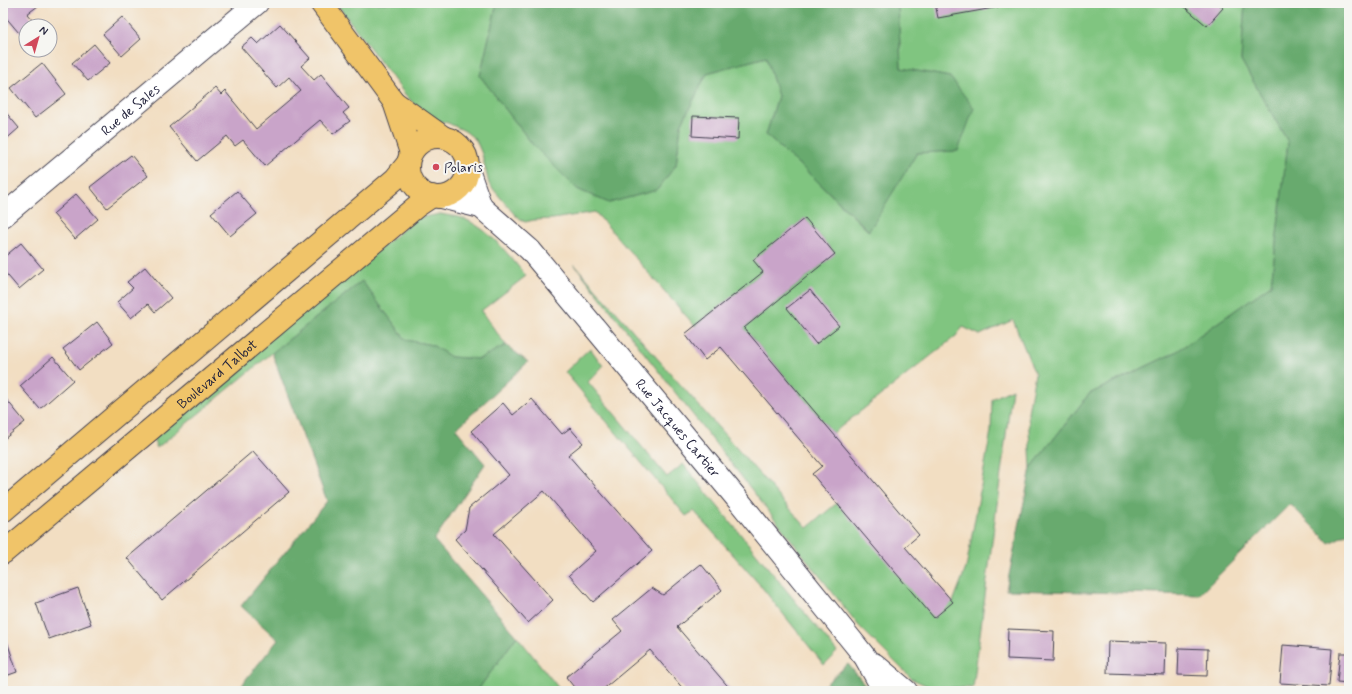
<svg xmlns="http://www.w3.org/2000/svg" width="1352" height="694" font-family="Mynerve,sans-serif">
<rect width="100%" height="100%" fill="#f6f6f2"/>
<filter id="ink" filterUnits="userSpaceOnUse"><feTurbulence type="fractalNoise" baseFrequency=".025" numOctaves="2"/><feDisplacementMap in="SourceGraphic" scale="8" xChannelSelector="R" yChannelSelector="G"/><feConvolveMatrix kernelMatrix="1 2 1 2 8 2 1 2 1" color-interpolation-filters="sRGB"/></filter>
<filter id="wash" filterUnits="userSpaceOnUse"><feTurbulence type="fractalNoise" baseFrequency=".012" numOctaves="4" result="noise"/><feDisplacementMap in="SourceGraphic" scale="16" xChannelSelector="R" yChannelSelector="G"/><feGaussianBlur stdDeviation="0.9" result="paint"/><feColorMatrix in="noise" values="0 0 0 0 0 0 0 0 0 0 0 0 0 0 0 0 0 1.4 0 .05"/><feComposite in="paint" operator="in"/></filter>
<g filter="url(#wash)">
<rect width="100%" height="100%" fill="#f2dec2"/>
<g fill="#80c580" stroke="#51745e" fill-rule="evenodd">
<path d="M336,3H497L480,76L533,145L577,189L609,203L657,190L676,165L681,125L707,73L766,57L778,96L766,135L813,177L868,231L917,153L958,151L950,77L901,68L898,3H1245L1241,60L1288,142L1271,285L1176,352L1089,394L1031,468L1028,412L1035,374L1013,320L980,335L963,327L956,336L833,433L744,328L835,254L805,218L754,260L763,272L695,326L595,212L553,219L534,220L525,222L515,215L489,184L482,154L476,140L465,131L448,123L436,120L421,112L404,93ZM694,116L739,118L692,136Z"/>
<path d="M441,214C448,216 458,216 465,219C491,231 508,254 526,276L481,311L506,345L479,359L451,357L432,345L406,340L362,281L272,353L157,448L152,436L417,218Z"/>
<path d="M574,264L807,528L837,503L953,602L966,568L991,431L992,399L1012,389L973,688L930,687L912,679L859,626Z"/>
<path d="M590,348L603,366L588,382L667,477L683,464L837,652L824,665L760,585L694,511L686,516L565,372Z"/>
<path d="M517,636L561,691H477Z"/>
</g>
<g fill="#68aa6e" stroke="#456654">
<path d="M497,3H898L901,68L950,77L974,108L958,151L917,153L869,231L813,177L766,135L778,96L766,57L707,73L681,125L676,165L657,190L609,203L577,189L533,145L480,76Z"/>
<path d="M1245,3H1349V533L1329,543L1290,504L1199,595L1006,590L1031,468L1089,394L1176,352L1271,285L1288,142L1241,60Z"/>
<path d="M362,281L406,340L432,345L451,357L479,359L506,345L528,362L456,429L485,464L434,540L517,636L477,691H239L246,679L278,640L241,606L327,501L272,353Z"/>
<path d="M848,664L870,691H818Z"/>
</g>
<g id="blocks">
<g fill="#c9a4c9">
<path d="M3,3H35L38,6L27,14L33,21L19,33L3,14Z"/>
<path d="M935,3H998L999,7L938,18Z"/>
<path d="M1180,3H1218L1223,8L1207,26Z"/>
<path d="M122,17L141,39L122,56L103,34Z"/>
<path d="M280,24L310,58L301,66L314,80L321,74L349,108L343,113L350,121L333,134L320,120L265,166L243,140L235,146L227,136L197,161L169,127L215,88L221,95L225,91L256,129L301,91L289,77L277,88L241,47L252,38L258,44Z"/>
<path d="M94,44L110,63L88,81L72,63Z"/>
<path d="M42,63L66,94L35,118L11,88Z"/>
<path d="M3,109L19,128L3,142Z"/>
<path d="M693,116L739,118L738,139L692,136Z"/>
<path d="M131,155L148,176L107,208L90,187Z"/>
<path d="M237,191L257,214L230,236L211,213Z"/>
<path d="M76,194L98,219L75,239L53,214Z"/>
<path d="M805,218L835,254L744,328L919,535L905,547L953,602L934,618L812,474L822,466L721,347L705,360L685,334L763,272L753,260Z"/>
<path d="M21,243L43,269L19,289L3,270V258Z"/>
<path d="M145,267L171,298L155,312L148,304L131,318L117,302L133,288L127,282Z"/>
<path d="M810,290L839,326L816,344L787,308Z"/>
<path d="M97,322L113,343L79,370L63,349Z"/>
<path d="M53,357L73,380L40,409L20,386Z"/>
<path d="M6,399L25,422L3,440V402Z"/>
<path d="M532,399L562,434L570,428L583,443L568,455L652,551L593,602L569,575L596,551L544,491L494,534L553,600L528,623L455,539L465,530L469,508L509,475L471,431L503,403L513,415Z"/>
<path d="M253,451L289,492L162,600L127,558Z"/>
<path d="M701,564L722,590L677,627L732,691H685L650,650L601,691H577L566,677L622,631L613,620L652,588L663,595Z"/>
<path d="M78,588L91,624L49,639L36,603Z"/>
<path d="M3,629L17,672L3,677Z"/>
<path d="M1008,629L1054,631L1053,661L1007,659Z"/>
<path d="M1108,641L1166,643L1165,675L1107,673Z"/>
<path d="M1283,645L1332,649L1329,686L1280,683Z"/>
<path d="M1179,648L1208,649L1207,676L1178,675Z"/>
<path d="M1340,653H1349V683L1337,682Z"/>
</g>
</g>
</g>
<g filter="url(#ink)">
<use href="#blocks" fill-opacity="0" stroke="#413e4f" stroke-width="1"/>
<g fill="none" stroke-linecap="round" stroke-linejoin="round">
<defs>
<g id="minor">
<path d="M468,170L481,207"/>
<path id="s1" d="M441,197L481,207L530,250L734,495L853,642L865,657L884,691"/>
<path id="s2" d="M3,216L257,3"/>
<path d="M874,664L906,691"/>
</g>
<g id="major">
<path d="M321,3L394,102L411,153"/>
<path d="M394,102L443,137"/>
<circle cx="438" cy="167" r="30"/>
<path d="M3,511L395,179L408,163"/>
<path id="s3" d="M3,553L417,206L432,196"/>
</g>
</defs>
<use href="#minor" stroke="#413e4f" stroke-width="24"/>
<use href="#major" stroke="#413e4f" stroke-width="24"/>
<use href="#minor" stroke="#fff" stroke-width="22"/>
<use href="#major" stroke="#f0c469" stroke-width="22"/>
</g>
</g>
<circle fill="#d1495b" stroke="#f6f6f2" stroke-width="1.5" cx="436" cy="167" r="4"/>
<g text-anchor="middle" stroke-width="4" stroke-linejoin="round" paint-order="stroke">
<g font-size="14" fill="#22223b" stroke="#f6f6f2">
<text dy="5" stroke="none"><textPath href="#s2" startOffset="166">Rue de Sales</textPath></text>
<text dy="5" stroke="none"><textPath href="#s3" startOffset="279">Boulevard Talbot</textPath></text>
<text dy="5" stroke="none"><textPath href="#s1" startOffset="338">Rue Jacques Cartier</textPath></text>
</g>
<g font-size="14" fill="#22223b" stroke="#f6f6f2" text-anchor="start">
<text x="444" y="172">Polaris</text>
</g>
</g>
<rect width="1352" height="694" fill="none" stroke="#f6f6f2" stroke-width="16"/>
<g transform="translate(38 38) rotate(37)"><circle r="19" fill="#f6f6f2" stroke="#a1a1a9"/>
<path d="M0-3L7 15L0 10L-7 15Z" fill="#d1495b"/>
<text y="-6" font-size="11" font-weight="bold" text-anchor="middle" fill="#22223b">N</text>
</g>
</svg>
